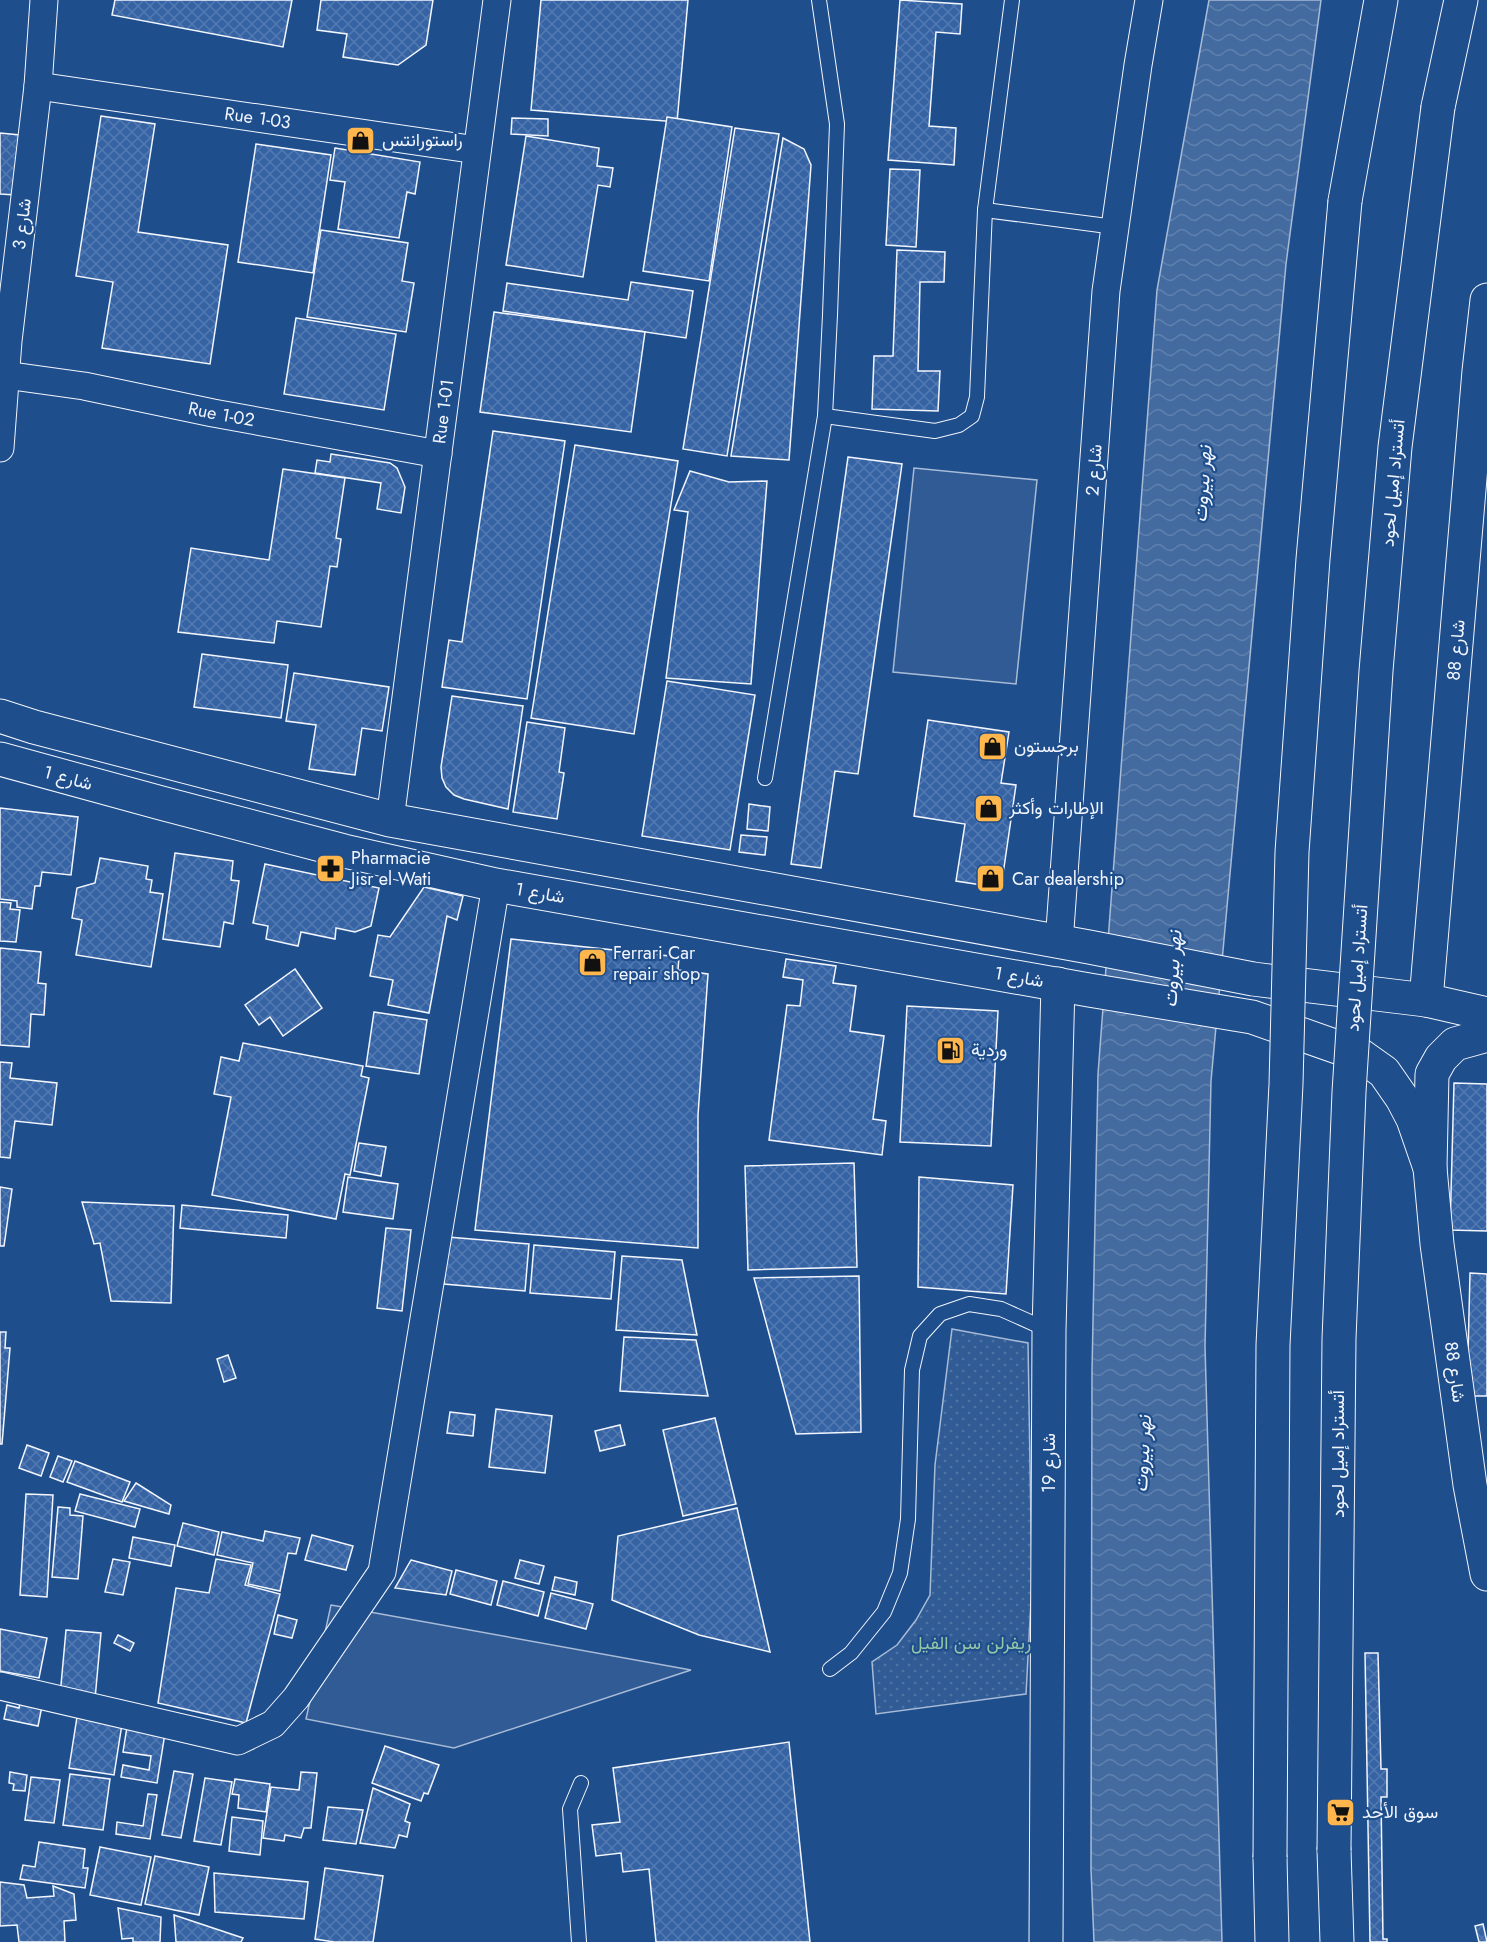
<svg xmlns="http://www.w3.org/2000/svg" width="1487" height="1942" font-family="Jost,Vazirmatn,sans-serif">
<defs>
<pattern id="garden-dots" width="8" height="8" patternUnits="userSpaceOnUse" patternTransform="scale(1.5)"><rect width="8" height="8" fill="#305b95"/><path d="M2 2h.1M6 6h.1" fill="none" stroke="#4e73a5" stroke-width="1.8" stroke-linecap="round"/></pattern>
<pattern id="water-waves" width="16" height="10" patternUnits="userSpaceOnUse" patternTransform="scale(1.5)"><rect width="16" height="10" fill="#446ba0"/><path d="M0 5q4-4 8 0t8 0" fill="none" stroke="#5f81ae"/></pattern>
<pattern id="building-cross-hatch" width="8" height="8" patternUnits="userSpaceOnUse" patternTransform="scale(1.5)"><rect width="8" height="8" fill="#3563a3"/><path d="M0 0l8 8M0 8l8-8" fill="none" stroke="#537ab1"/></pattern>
</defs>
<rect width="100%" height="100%" fill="#1f4e8c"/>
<g fill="#305b95" stroke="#a8bbd7" stroke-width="1.5">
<path d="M914,468L1037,480L1016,684L893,672Z"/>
<path d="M331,1605L691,1670L454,1748L306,1719Z"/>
</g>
<path fill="url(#garden-dots)" stroke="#a8bbd7" stroke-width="1.5" d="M952,1329L1028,1343L1032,1583L1026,1694L876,1714L872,1662L897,1645L916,1620L930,1595L935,1465Z"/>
<path fill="url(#water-waves)" stroke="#a8bbd7" stroke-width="1.5" d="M1209,0H1321L1286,264L1211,1081L1205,1346L1222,1942H1094L1091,1869L1092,1371L1098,1074L1157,290Z"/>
<g fill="url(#building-cross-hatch)" stroke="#f2f6ff" stroke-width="1.5">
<path d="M115,0H292L283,47L112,15Z"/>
<path d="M321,0H433L426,45L398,65L343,57L347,34L317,30Z"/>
<path d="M541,0H688L677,122L531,110Z"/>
<path d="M900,0L962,4L960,34L936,32L929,126L956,128L954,165L888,160Z"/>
<path d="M101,116L155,124L138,232L228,245L210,364L102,348L113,282L76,276Z"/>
<path d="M667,117L732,127L709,281L643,271Z"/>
<path d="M512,118L548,119V136L511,134Z"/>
<path d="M735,128L779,134L727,456L683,449Z"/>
<path d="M0,133L20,135L15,195L0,194Z"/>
<path d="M526,136L599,148L597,166L613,168L610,187L598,185L583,277L506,265Z"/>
<path d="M783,138L804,149L811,165L789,460L731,456Z"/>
<path d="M256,144L331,155L313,273L238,262Z"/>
<path d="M335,148L420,162L415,194L407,192L399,238L338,229L345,182L330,180Z"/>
<path d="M890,169L920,170L916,247L886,245Z"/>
<path d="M321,230L408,243L402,281L414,283L406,332L307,317Z"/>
<path d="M897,250L945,252L944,282H920L918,371H940L938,411L872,409L874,356H893Z"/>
<path d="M631,282L693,291L686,338L503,311L507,283L628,300Z"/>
<path d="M494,312L645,332L631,432L480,412Z"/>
<path d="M296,318L396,334L384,410L284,394Z"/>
<path d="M493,431L565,441L527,699L442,687L449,640L462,642Z"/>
<path d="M575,445L678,461L634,734L531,718Z"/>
<path d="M331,454L390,463L397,468L405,487L401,513L377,509L381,483L315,473L317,460L330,462Z"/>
<path d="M848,457L902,464L858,774L835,771L821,868L791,864Z"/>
<path d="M283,469L345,478L336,538L341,539L337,567L330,566L321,627L277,621L274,643L178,632L191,548L269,560Z"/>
<path d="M690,471L729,482L767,481L751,684L666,678L688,512L674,510Z"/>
<path d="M202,654L288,665L281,718L194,707Z"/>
<path d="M294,673L389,687L382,731L362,728L355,775L309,769L316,725L286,721Z"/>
<path d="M667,681L755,695L730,850L642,836Z"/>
<path d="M452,696L523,706L508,809L464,799L454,795L446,787L442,778L441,767Z"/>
<path d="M928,720L1009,732L1001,783L1016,785L1001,888L956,881L965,824L914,816Z"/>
<path d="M527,722L565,728L559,772L564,773L557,819L513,812Z"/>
<path d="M749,804L770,807L768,831L747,829Z"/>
<path d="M0,808L78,817L71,875L42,872L40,886H35L32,909L17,907V901L0,899Z"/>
<path d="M741,835L767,837L765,855L739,852Z"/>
<path d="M175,853L233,861L231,880L239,881L233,924L224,922L220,947L163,939Z"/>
<path d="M100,858L148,866L146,879L152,880L150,892L163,894L151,967L76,955L82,920L72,918L77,888L95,883Z"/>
<path d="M265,864L379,888L371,926L355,932L336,928L335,939L301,932L298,946L266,939L268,926L253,923Z"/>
<path d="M424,887L463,896L457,920L447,916L429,1013L388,1005L393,980L370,976L378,935L390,937Z"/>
<path d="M0,902L11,903L10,909L20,910L16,942L0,941Z"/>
<path d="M511,939L679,957L678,970L708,974L698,1115V1248L475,1230Z"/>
<path d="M0,948L41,952L38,983L46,984L44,1015L31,1014L29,1047L0,1045Z"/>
<path d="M786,959L836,966L833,983L856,986L850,1031L884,1036L873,1119L886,1121L882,1155L769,1140L787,1005L800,1006L803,980L783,977Z"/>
<path d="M295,969L322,1008L283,1036L270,1017L259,1025L245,1005Z"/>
<path d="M907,1006L998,1011L991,1146L900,1142Z"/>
<path d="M374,1012L427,1020L419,1074L366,1066Z"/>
<path d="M243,1043L363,1066L361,1076L369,1078L350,1175L345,1174L336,1219L212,1195L231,1097L214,1094L221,1057L239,1061Z"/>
<path d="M0,1062L12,1063L10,1078L57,1083L52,1125L15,1121L10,1158L0,1157Z"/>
<path d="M1454,1083L1487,1084V1231L1450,1230Z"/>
<path d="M359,1143L386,1147L381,1176L354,1171Z"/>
<path d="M854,1163L857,1267L748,1270L745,1166Z"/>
<path d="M348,1177L398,1184L393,1219L343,1212Z"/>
<path d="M919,1177L1013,1185L1006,1294L918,1287Z"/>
<path d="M0,1187L12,1189L4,1246H0Z"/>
<path d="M82,1202L174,1206L171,1303L111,1301L100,1243L94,1244Z"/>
<path d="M182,1205L288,1215L286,1238L180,1228Z"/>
<path d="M386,1228L411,1230L402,1311L377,1308Z"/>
<path d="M448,1237L529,1244L525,1291L444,1284Z"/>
<path d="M534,1245L615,1252L611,1299L530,1293Z"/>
<path d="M622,1256L682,1260L697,1335L616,1330Z"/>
<path d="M1470,1273L1487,1274V1396H1467Z"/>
<path d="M859,1276L861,1432L796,1434L754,1278Z"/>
<path d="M0,1332H6L5,1348H10L2,1444H0Z"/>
<path d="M624,1337L696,1340L708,1396L620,1391Z"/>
<path d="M228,1355L236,1378L224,1382L217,1359Z"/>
<path d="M496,1409L552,1416L545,1473L489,1467Z"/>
<path d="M450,1412L475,1415L473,1436L447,1433Z"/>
<path d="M715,1418L736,1504L683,1516L663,1430Z"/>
<path d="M620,1425L625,1445L600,1451L595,1431Z"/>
<path d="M27,1445L49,1453L41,1476L19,1468Z"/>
<path d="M58,1456L72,1461L63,1482L50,1477Z"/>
<path d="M75,1461L130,1482L122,1502L67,1482Z"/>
<path d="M136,1483L171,1505L169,1514L124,1501Z"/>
<path d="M26,1494L53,1495L47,1597L20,1595Z"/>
<path d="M80,1494L140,1509L135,1527L75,1511Z"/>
<path d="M58,1507L70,1508V1515L83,1516L78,1579L52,1577Z"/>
<path d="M737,1508L770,1652L699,1635L612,1600L618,1536Z"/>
<path d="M183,1523L219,1532L214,1555L177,1546Z"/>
<path d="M265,1531L300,1538L296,1554L288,1553L280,1591L248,1584L253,1563L217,1555L222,1532L263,1541Z"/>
<path d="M312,1535L353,1546L346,1570L305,1560Z"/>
<path d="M133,1537L175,1545L171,1566L129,1558Z"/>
<path d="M113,1559L130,1562L123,1595L105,1592Z"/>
<path d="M216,1559L251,1565L245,1585L280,1594L246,1723L158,1703L176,1588L209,1593Z"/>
<path d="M411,1560L452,1571L446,1595L395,1588Z"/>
<path d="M520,1560L544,1566L539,1584L515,1578Z"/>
<path d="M456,1570L497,1581L491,1605L450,1594Z"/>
<path d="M555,1577L577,1582L575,1595L552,1590Z"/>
<path d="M503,1581L544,1592L538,1616L497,1605Z"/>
<path d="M551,1593L593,1604L586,1629L545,1618Z"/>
<path d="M278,1615L297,1620L292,1638L274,1634Z"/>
<path d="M0,1629L47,1638L39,1678L0,1671Z"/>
<path d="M66,1630L101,1633L95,1699L60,1696Z"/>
<path d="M118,1635L134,1643L130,1651L114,1643Z"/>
<path d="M1365,1653H1378L1381,1769H1387V1797H1381L1383,1939H1387V1942H1370Z"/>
<path d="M20,1702L42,1706L38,1726L4,1719L7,1705L19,1708Z"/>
<path d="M77,1717L122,1724L114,1775L69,1768Z"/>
<path d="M127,1727L165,1733L157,1783L121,1777L123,1765L149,1770L151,1756L123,1752Z"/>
<path d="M789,1742L810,1942H656L649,1869L623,1872L621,1853L596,1856L592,1825L620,1822L613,1768Z"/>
<path d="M385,1746L439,1765L428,1794L424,1793L421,1801L372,1783Z"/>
<path d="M174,1771L193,1774L181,1838L162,1835Z"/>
<path d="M10,1772L27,1775L25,1791L13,1790L14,1784L9,1783Z"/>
<path d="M301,1772L317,1773L311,1828H304L301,1838L285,1835L284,1841L263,1838L271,1787L299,1790Z"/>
<path d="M70,1774L110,1779L103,1830L63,1825Z"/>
<path d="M31,1777L60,1780L54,1823L25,1820Z"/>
<path d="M205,1778L232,1782L221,1845L194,1841Z"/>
<path d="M235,1779L270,1784L266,1812L238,1808L239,1795L232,1794Z"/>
<path d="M373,1788L410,1804L405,1821L410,1823L407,1837L399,1835L395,1848L360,1843Z"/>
<path d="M148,1794L157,1795L150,1839L116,1834L117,1822L143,1826Z"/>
<path d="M328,1807L363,1810L356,1844L323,1840Z"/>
<path d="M232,1817L263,1821L260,1855L229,1851Z"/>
<path d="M39,1842L85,1849L83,1868H88L85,1888L20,1879L23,1865L35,1867Z"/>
<path d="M100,1847L151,1857L141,1905L90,1895Z"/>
<path d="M155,1856L209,1867L199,1915L145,1904Z"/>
<path d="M325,1868L383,1876L373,1942H334L315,1939Z"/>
<path d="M214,1873L308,1882L304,1919L215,1912Z"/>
<path d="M0,1882L24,1885L27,1898L54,1896L53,1886L74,1894L76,1920L64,1921L65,1942H19L17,1925L0,1926Z"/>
<path d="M118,1908L161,1917L160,1942H133V1938L122,1939Z"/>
<path d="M174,1915L243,1938L241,1942H176Z"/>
<path d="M1483,1924L1487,1942H1479L1475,1926Z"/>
</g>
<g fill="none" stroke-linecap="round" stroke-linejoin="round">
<defs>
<g id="lane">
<path d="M985,210L1012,0"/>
<path d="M825,416L935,431L959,425L972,416L977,397L985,210L1115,227"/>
<path d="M765,778L825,416L830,315L837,124L819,0"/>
<path d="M830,1669L851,1653L884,1612L900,1573L908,1519L912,1370L920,1336L940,1314L969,1304L1001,1309L1048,1330"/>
<path d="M579,1942L570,1809L581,1783"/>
</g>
<g id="street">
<path id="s1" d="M38,86L477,150"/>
<path id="s2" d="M5,375L84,386L213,413L438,454"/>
<path d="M0,448L8,341L38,86L44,0"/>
<path id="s3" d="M390,820L497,0"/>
<path d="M1059,943L1106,291L1138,65L1149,0"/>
<path d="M0,1686L238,1741L273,1724L296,1698L382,1572L496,885"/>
</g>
<g id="secondary">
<path d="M0,716L34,727L390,820L1089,947L1253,979L1426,1000L1487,1014"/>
<path d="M0,759L161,803L344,851L496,885L1089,990L1252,1017L1360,1055L1384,1072L1402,1098L1413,1119L1430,1168"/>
<path d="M1426,1000L1479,371L1487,300"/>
<path d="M1487,1035L1455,1044L1441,1058L1432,1074L1430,1168L1437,1244L1470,1485L1487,1574"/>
<path d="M1046,1942L1049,1331L1058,984"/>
</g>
<g id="highway">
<path d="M1438,107L1461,0"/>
<path d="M1345,201L1381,0"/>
<path d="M1334,1850L1337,1942"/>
<path d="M1270,1857L1272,1942"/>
</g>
</defs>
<use href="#lane" stroke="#f2f6ff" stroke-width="16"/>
<use href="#street" stroke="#f2f6ff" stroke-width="29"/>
<use href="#secondary" stroke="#f2f6ff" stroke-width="35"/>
<use href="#highway" stroke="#f2f6ff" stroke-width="35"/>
<use href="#lane" stroke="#1f4e8c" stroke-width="14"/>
<use href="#street" stroke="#1f4e8c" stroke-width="27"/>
<use href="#secondary" stroke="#1f4e8c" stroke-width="33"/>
<use href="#highway" stroke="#1f4e8c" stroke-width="33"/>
<defs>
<g id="highway-bridge">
<path d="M1334,1850L1339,1339L1349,1092L1376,671L1395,447L1438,107"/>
<path d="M1270,1857L1273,1345L1286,1084L1292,852L1313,559L1345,201"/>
</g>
</defs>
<use href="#highway-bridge" stroke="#f2f6ff" stroke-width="35" stroke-linecap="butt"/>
<use href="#highway-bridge" stroke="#1f4e8c" stroke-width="33"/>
</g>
<defs>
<symbol id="shop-square" viewBox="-11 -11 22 22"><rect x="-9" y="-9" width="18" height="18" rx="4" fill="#ffb74d" stroke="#1f4e8c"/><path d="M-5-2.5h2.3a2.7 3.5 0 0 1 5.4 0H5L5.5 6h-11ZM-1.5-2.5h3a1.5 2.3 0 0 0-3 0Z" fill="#111"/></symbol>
<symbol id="pharmacy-square" viewBox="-11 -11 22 22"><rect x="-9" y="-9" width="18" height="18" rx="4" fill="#ffb74d" stroke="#1f4e8c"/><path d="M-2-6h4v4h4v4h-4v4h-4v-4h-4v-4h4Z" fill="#111"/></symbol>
<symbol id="fuel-square" viewBox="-11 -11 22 22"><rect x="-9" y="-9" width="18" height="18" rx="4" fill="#ffb74d" stroke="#1f4e8c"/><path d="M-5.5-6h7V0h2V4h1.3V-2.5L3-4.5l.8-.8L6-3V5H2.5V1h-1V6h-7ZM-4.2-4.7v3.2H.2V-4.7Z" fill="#111"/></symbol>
<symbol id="supermarket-square" viewBox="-11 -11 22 22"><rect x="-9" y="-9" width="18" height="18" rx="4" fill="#ffb74d" stroke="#1f4e8c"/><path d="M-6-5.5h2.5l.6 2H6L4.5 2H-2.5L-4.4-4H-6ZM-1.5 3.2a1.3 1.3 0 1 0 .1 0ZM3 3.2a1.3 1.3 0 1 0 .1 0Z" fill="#111"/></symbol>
</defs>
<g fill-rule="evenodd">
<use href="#shop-square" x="344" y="124" width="33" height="33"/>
<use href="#shop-square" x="976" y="730" width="33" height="33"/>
<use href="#shop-square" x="972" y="792" width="33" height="33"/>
<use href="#pharmacy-square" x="314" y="852" width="33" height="33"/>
<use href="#shop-square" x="974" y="862" width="33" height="33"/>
<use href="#shop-square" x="576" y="946" width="33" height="33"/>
<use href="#fuel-square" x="934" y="1034" width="33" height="33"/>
<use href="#supermarket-square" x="1324" y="1796" width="33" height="33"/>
</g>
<g text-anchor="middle" stroke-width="4.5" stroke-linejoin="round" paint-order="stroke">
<g font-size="18" fill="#f2f6ff" stroke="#1f4e8c">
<text dy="6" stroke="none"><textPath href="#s1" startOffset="222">Rue 1-03</textPath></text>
<text transform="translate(22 224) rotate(-83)" y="6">شارع 3</text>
<text dy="6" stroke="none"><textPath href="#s3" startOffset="412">Rue 1-01</textPath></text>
<text dy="6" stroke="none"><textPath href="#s2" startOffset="220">Rue 1-02</textPath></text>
<text transform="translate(1094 470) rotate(-86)" y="6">شارع 2</text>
<text transform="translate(1393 483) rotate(-85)" y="6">أتستراد إميل لحود</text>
<text transform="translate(1456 650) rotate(-85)" y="6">شارع 88</text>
<text transform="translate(68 778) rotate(15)" y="6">شارع 1</text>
<text transform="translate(540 893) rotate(10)" y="6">شارع 1</text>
<text transform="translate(1357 968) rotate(-86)" y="6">أتستراد إميل لحود</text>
<text transform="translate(1019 977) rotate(10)" y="6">شارع 1</text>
<text transform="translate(1455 1372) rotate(82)" y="6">شارع 88</text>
<text transform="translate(1338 1454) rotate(-90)" y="6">أتستراد إميل لحود</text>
<text transform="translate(1049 1463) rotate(-90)" y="6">شارع 19</text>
</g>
<g font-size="18" fill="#f2f6ff" stroke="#1f4e8c" text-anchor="start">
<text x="382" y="146">راستورانتس</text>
<text x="1014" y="752">برجستون</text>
<text x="1009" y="814">الإطارات وأكثر</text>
<text x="351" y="864">Pharmacie<tspan x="351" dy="21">Jisr el Wati</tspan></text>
<text x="1012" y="885">Car dealership</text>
<text x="613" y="959">Ferrari Car<tspan x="613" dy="21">repair shop</tspan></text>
<text x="971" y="1056">وردية</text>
<text x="1362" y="1818">سوق الأحد</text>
</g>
<g font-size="18" fill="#97c8a6" stroke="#1f4e8c">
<text x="971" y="1649">ريفرلن سن الفيل</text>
</g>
<g font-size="20" font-style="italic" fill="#f2f6ff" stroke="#1f4e8c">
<text transform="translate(1202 484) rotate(-86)" y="7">نهر بيروت</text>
<text transform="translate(1172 969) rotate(-86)" y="7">نهر بيروت</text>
<text transform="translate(1142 1454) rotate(-87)" y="7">نهر بيروت</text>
</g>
</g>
</svg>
